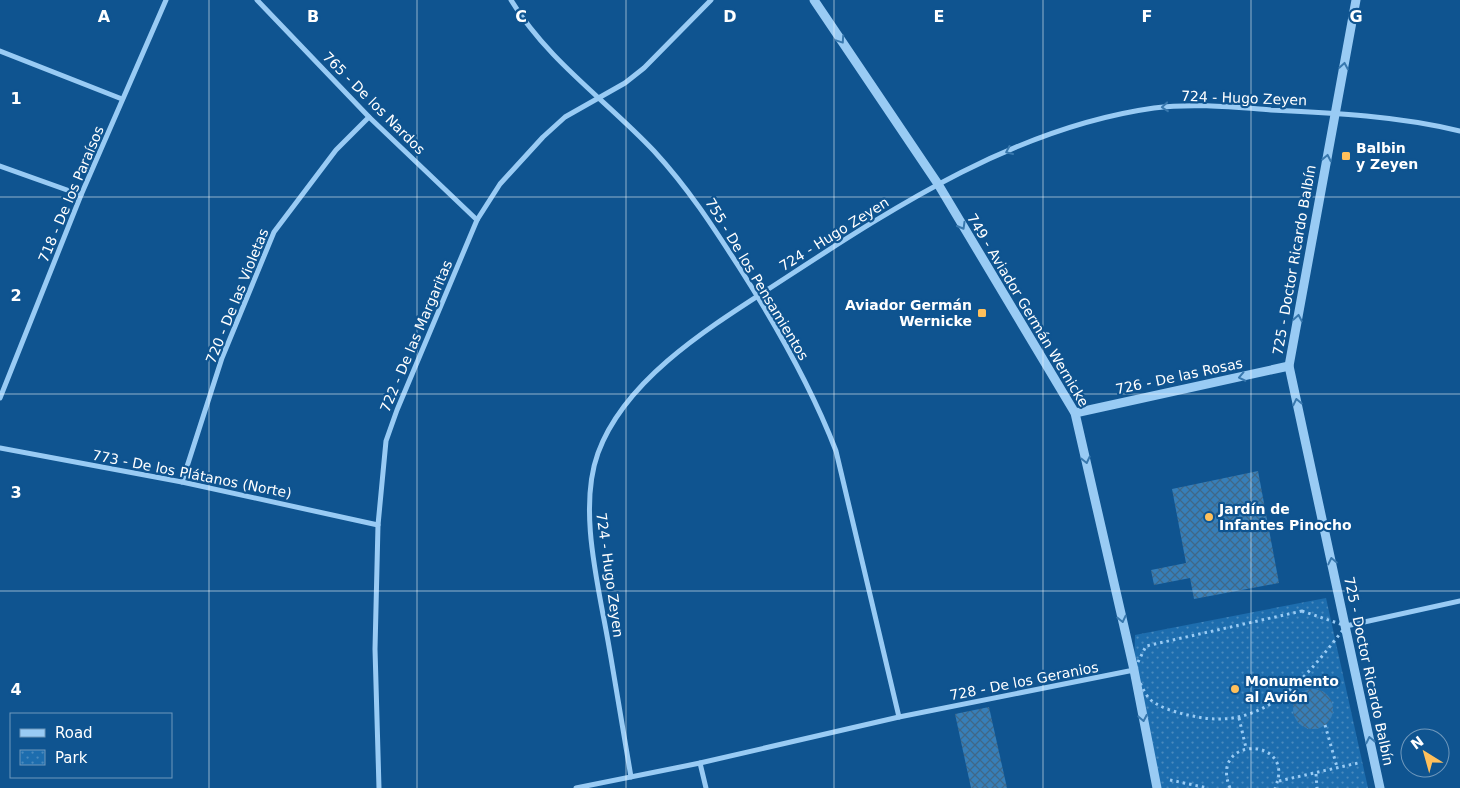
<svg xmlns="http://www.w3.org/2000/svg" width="1460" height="788" font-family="'DejaVu Sans',sans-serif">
<defs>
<pattern id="park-dots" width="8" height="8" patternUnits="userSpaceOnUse" patternTransform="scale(1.25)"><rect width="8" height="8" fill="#1d6dae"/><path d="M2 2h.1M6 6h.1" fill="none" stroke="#4a8abe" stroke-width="1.8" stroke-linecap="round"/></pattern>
<pattern id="building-cross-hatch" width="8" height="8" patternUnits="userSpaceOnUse" patternTransform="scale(1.25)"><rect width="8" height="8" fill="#377fb9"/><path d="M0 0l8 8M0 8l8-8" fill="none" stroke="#406888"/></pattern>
</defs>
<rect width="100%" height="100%" fill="#0f5490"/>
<path fill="url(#park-dots)" d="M1326,598L1368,788H1157L1134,670L1135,635Z"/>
<g fill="url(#building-cross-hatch)">
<path d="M1258,471L1279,583L1194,599L1190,578L1154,585L1151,570L1186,563L1172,489Z"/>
<circle cx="1313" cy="709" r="20"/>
<path d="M989,707L1007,788H971L955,714Z"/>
</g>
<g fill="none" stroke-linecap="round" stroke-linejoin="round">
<g stroke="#99cbf4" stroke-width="3" stroke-dasharray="2.5 4" stroke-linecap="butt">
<path d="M1302,611L1346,626C1307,676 1265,733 1193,716C1181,714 1155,707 1148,697C1142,689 1139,679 1134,670L1146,646Z"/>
<path d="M1239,718L1246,748"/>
<path d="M1325,725L1337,767"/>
<path d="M1316,774L1317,788"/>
<path d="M1170,780L1208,788"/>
<path d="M1279,781L1358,763"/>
<path d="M1230,788C1208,735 1298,736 1275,788"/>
</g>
<g stroke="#99cbf4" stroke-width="5">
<path d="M257,0L369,117L477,220"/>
<path d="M511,0C547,60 607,101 654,151C688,188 712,225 739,267C776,325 811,386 836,451L899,717"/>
<path d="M0,51L122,99"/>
<path d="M0,166L81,195"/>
<path d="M0,398L81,195L166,0"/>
<path d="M0,448L182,482L378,525"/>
<path d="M182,482L222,358L274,232L336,150L369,117"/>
<path d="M1346,626L1460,601"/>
<path d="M700,763L706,788"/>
<path d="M631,777C623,731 616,686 608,641C598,584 578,508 598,453C627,374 720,321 787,277C899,204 1018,127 1154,108C1193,103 1232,107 1271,110C1335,113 1398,116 1460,131"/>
<path d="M379,788L375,649L378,525L386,441L397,410L477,220L500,184L543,137L565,117L625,83L644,68L711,0"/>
<path d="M576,788L700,763L899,717L1134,670"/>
</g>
<g stroke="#99cbf4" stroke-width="9">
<path d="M814,0L938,184L1075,413L1134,670L1157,788"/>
<path d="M1356,0L1289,366L1380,788"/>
<path d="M1075,413L1289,366"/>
</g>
</g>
<defs><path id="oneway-chevron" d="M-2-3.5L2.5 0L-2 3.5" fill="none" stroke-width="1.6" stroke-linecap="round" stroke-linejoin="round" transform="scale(1.25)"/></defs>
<g stroke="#3878ae">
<use href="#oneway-chevron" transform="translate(841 40) rotate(56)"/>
<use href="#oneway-chevron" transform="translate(1344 66) rotate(-80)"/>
<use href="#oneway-chevron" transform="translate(1165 107) rotate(175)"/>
<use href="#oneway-chevron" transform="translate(1009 151) rotate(156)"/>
<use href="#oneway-chevron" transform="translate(1327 158) rotate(-79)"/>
<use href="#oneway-chevron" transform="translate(962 226) rotate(60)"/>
<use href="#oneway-chevron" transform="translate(1298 318) rotate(-80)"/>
<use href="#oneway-chevron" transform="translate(1242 377) rotate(168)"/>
<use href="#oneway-chevron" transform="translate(1297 402) rotate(-102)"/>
<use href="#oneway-chevron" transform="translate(1086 460) rotate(77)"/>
<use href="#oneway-chevron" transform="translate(1332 561) rotate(-102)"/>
<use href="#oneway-chevron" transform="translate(1122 619) rotate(77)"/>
<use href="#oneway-chevron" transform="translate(1143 718) rotate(79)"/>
<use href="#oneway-chevron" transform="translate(1370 740) rotate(-102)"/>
</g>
<path fill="none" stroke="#fff" stroke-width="1" stroke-opacity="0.55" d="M209,0V788M417,0V788M626,0V788M834,0V788M1043,0V788M1251,0V788M0,197H1460M0,394H1460M0,591H1460"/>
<g fill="#ffc05b" stroke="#0f5490" stroke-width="2">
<rect x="1341" y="151" width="10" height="10" rx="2.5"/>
<rect x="977" y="308" width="10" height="10" rx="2.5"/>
<circle cx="1209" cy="517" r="5"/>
<circle cx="1235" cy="689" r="5"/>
</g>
<g text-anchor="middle" stroke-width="4.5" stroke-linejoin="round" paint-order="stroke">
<g font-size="14" fill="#fff" stroke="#0f5490">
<text transform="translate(1244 98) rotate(2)" y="5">724 - Hugo Zeyen</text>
<text transform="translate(374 103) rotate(45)" y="5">765 - De los Nardos</text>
<text transform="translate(71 194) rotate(-67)" y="5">718 - De los Paraísos</text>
<text transform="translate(834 234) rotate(-32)" y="5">724 - Hugo Zeyen</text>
<text transform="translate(1294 260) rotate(-80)" y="5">725 - Doctor Ricardo Balbín</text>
<text transform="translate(757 279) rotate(59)" y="5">755 - De los Pensamientos</text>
<text transform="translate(237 296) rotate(-68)" y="5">720 - De las Violetas</text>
<text transform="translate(1028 310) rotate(59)" y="5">749 - Aviador Germán Wernicke</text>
<text transform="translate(416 336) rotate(-67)" y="5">722 - De las Margaritas</text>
<text transform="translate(1179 376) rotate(-12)" y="5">726 - De las Rosas</text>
<text transform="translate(192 474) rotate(11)" y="5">773 - De los Plátanos (Norte)</text>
<text transform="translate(610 575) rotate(82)" y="5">724 - Hugo Zeyen</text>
<text transform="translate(1369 671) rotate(78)" y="5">725 - Doctor Ricardo Balbín</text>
<text transform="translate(1024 681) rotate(-11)" y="5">728 - De los Geranios</text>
</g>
<g font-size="14" font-weight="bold" fill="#fff" stroke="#0f5490" text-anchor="start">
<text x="1356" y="153">Balbin<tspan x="1356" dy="16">y Zeyen</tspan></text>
<text x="972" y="310" text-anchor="end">Aviador Germán<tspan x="972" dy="16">Wernicke</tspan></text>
<text x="1219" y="514">Jardín de<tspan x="1219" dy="16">Infantes Pinocho</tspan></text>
<text x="1245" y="686">Monumento<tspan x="1245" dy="16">al Avión</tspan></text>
</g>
</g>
<g font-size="16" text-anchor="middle" font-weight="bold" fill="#fff" stroke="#0f5490" stroke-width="4.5" stroke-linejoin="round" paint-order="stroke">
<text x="104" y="22">A</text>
<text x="313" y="22">B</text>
<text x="521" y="22">C</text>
<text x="730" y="22">D</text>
<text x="939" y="22">E</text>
<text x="1147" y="22">F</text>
<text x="1356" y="22">G</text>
<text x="16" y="104">1</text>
<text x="16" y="301">2</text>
<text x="16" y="498">3</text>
<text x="16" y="695">4</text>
</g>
<rect x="10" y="713" width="162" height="65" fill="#0f5490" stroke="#6f98bc"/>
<rect x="20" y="729" width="25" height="8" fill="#99cbf4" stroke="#6f98bc"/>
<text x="55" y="738" font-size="15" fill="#ffffff">Road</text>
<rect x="20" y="750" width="25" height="15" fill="url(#park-dots)" stroke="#6f98bc"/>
<text x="55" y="763" font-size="15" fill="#ffffff">Park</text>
<g transform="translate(1425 753) rotate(323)"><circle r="24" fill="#0f5490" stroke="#6f98bc"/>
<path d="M0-4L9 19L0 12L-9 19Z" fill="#ffc05b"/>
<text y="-8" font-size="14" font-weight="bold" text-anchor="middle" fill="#ffffff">N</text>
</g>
</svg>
